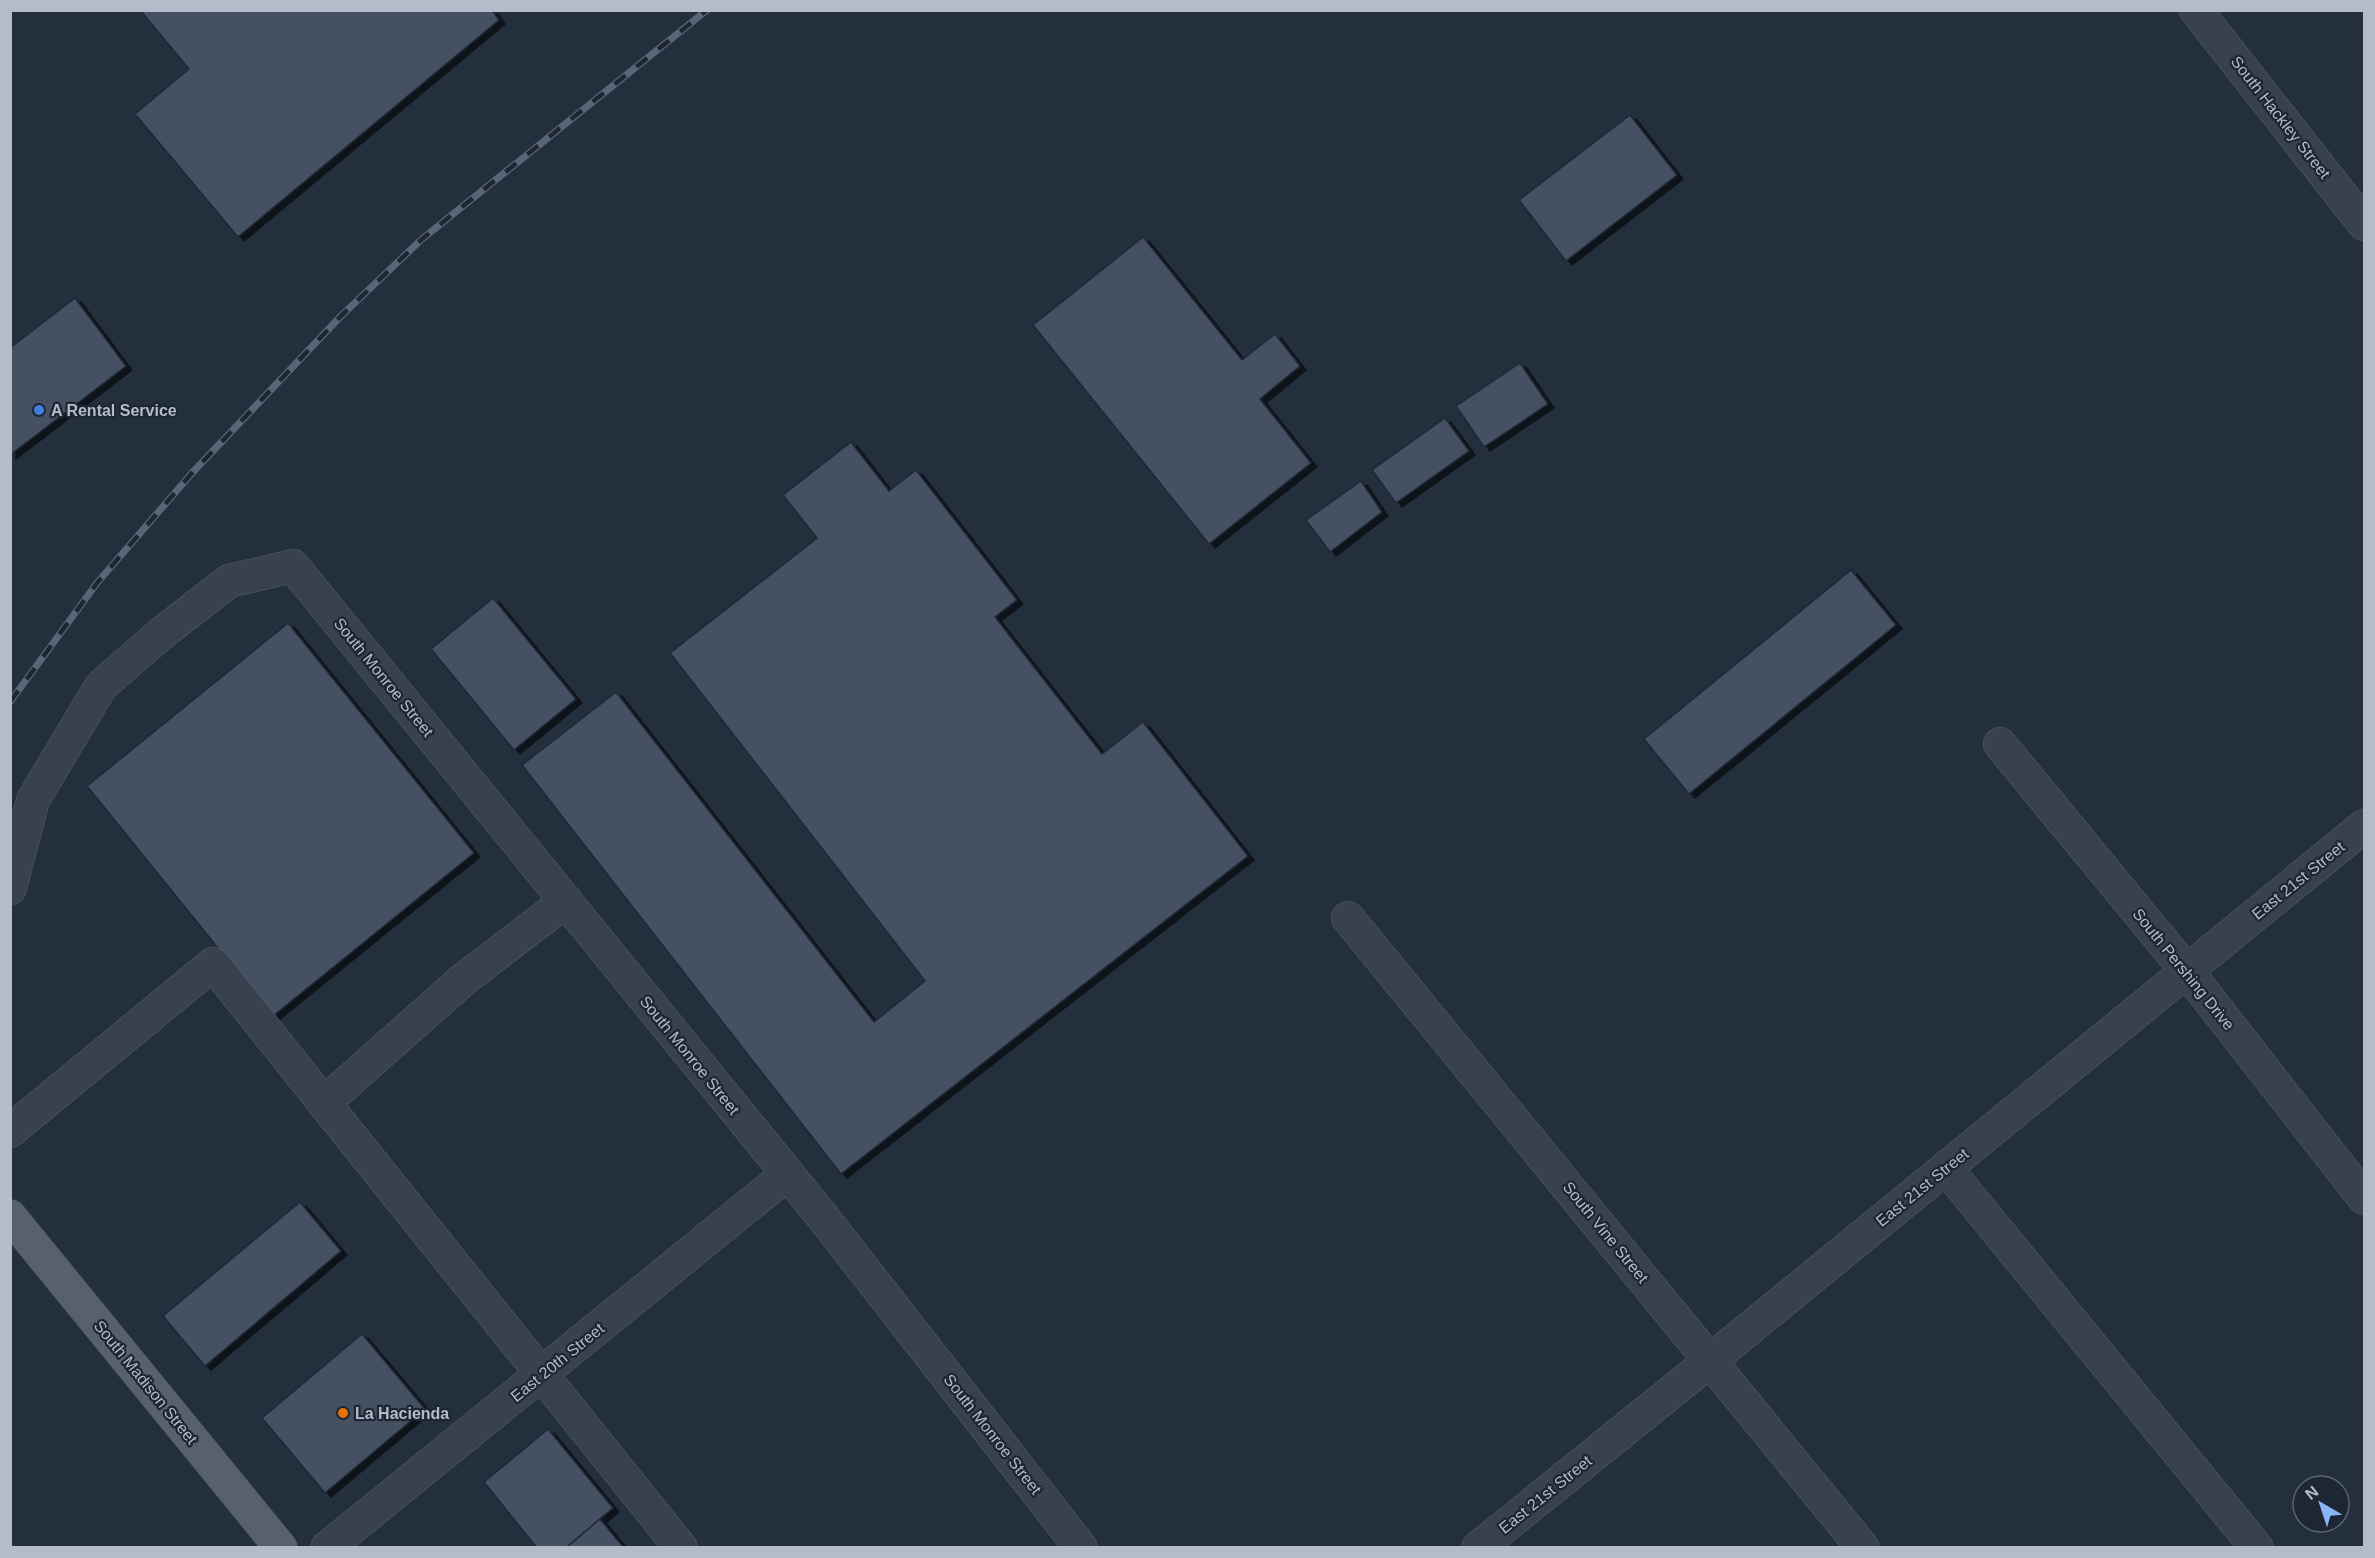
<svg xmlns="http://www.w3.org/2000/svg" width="2375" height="1558" font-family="Arial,sans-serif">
<defs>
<filter id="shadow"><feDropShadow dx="6" dy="4" stdDeviation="0" flood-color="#0009"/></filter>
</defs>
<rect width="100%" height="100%" fill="#242f3e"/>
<g fill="#455162" stroke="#1f2835" stroke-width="1.5" filter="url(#shadow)">
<path d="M140,10H492L499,20L238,237L135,114L189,69Z"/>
<path d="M1630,115L1677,175L1566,261L1519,200Z"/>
<path d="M1143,237L1242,360L1275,334L1300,366L1260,399L1311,463L1209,544L1033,325Z"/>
<path d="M75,298L126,366L10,455V348Z"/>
<path d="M1520,363L1548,404L1484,447L1456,406Z"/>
<path d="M1445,418L1469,451L1396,503L1372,470Z"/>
<path d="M851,442L889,491L916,470L1017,600L995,617L1102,754L1143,722L1248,856L841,1174L522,765L616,692L874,1022L925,981L670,653L817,538L783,495Z"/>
<path d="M1361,481L1382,512L1330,552L1306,520Z"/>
<path d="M1851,570L1896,625L1689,794L1644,739Z"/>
<path d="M493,598L576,699L514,750L431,649Z"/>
<path d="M288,623L474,853L273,1016L87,786Z"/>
<path d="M300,1202L341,1251L205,1366L163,1316Z"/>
<path d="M362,1334L425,1409L325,1493L262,1418Z"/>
<path d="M548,1429L613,1508L566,1548H537L484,1482Z"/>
<path d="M600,1519L624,1548H566Z"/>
</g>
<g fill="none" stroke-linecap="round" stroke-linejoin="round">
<defs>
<g id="minor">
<path d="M2196,10L2364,224"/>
<path d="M2000,744L2186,970L2364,1198"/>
<path d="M10,888L33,800L101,686L162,633L229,581L293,566L822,1216L1081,1548"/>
<path d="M566,901L464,979L324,1103L681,1548"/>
<path d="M1348,918L1863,1548"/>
<path d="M10,1131L213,964L324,1103"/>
<path d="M1946,1168L2257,1548"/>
<path d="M327,1548L786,1175"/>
<path d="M1478,1548L1711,1360L2364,826"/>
</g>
<path id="major" d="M10,1216L281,1548"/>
</defs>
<use href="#minor" stroke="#565f6c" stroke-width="34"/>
<use href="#major" stroke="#414a57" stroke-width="34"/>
<use href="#minor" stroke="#38414e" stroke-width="33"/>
<use href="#major" stroke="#56606e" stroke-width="33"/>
<defs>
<path id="rail" d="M10,702L97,583L192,473L341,316L422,239L707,10"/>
</defs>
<use href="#rail" stroke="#5a6575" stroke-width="7"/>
<use href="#rail" stroke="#1d2633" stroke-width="4.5" stroke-dasharray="14" stroke-linecap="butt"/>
</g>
<circle fill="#3f7fe0" stroke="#1d2633" stroke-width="2" cx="39" cy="410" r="6"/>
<circle fill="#e8710a" stroke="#1d2633" stroke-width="2" cx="343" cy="1413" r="6"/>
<g text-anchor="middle" stroke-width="4.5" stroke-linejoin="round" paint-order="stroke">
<g font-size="16" fill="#b4bcc9" stroke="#1d2633">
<text transform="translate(2281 117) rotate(52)" y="6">South Hackley Street</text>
<text transform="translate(384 677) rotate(51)" y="6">South Monroe Street</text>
<text transform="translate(2298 880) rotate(-39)" y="6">East 21st Street</text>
<text transform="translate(2184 969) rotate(51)" y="6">South Pershing Drive</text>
<text transform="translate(690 1055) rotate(51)" y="6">South Monroe Street</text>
<text transform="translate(1922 1187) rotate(-39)" y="6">East 21st Street</text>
<text transform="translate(1606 1232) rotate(51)" y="6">South Vine Street</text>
<text transform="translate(557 1362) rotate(-39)" y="6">East 20th Street</text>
<text transform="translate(146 1382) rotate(51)" y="6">South Madison Street</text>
<text transform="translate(993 1434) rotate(52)" y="6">South Monroe Street</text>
<text transform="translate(1545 1494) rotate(-39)" y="6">East 21st Street</text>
</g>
<g font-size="16" font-weight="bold" fill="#b4bcc9" stroke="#1d2633" text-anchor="start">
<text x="51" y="416">A Rental Service</text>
<text x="355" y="1419">La Hacienda</text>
</g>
</g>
<rect width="2375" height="1558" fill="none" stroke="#b4bcc9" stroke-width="24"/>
<g transform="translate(2321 1504) rotate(321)"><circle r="28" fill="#1d2633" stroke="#59626f" stroke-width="1.5"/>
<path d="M0-4.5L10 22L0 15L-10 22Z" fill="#8ab4f8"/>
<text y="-9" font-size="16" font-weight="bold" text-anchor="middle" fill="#b4bcc9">N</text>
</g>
</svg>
